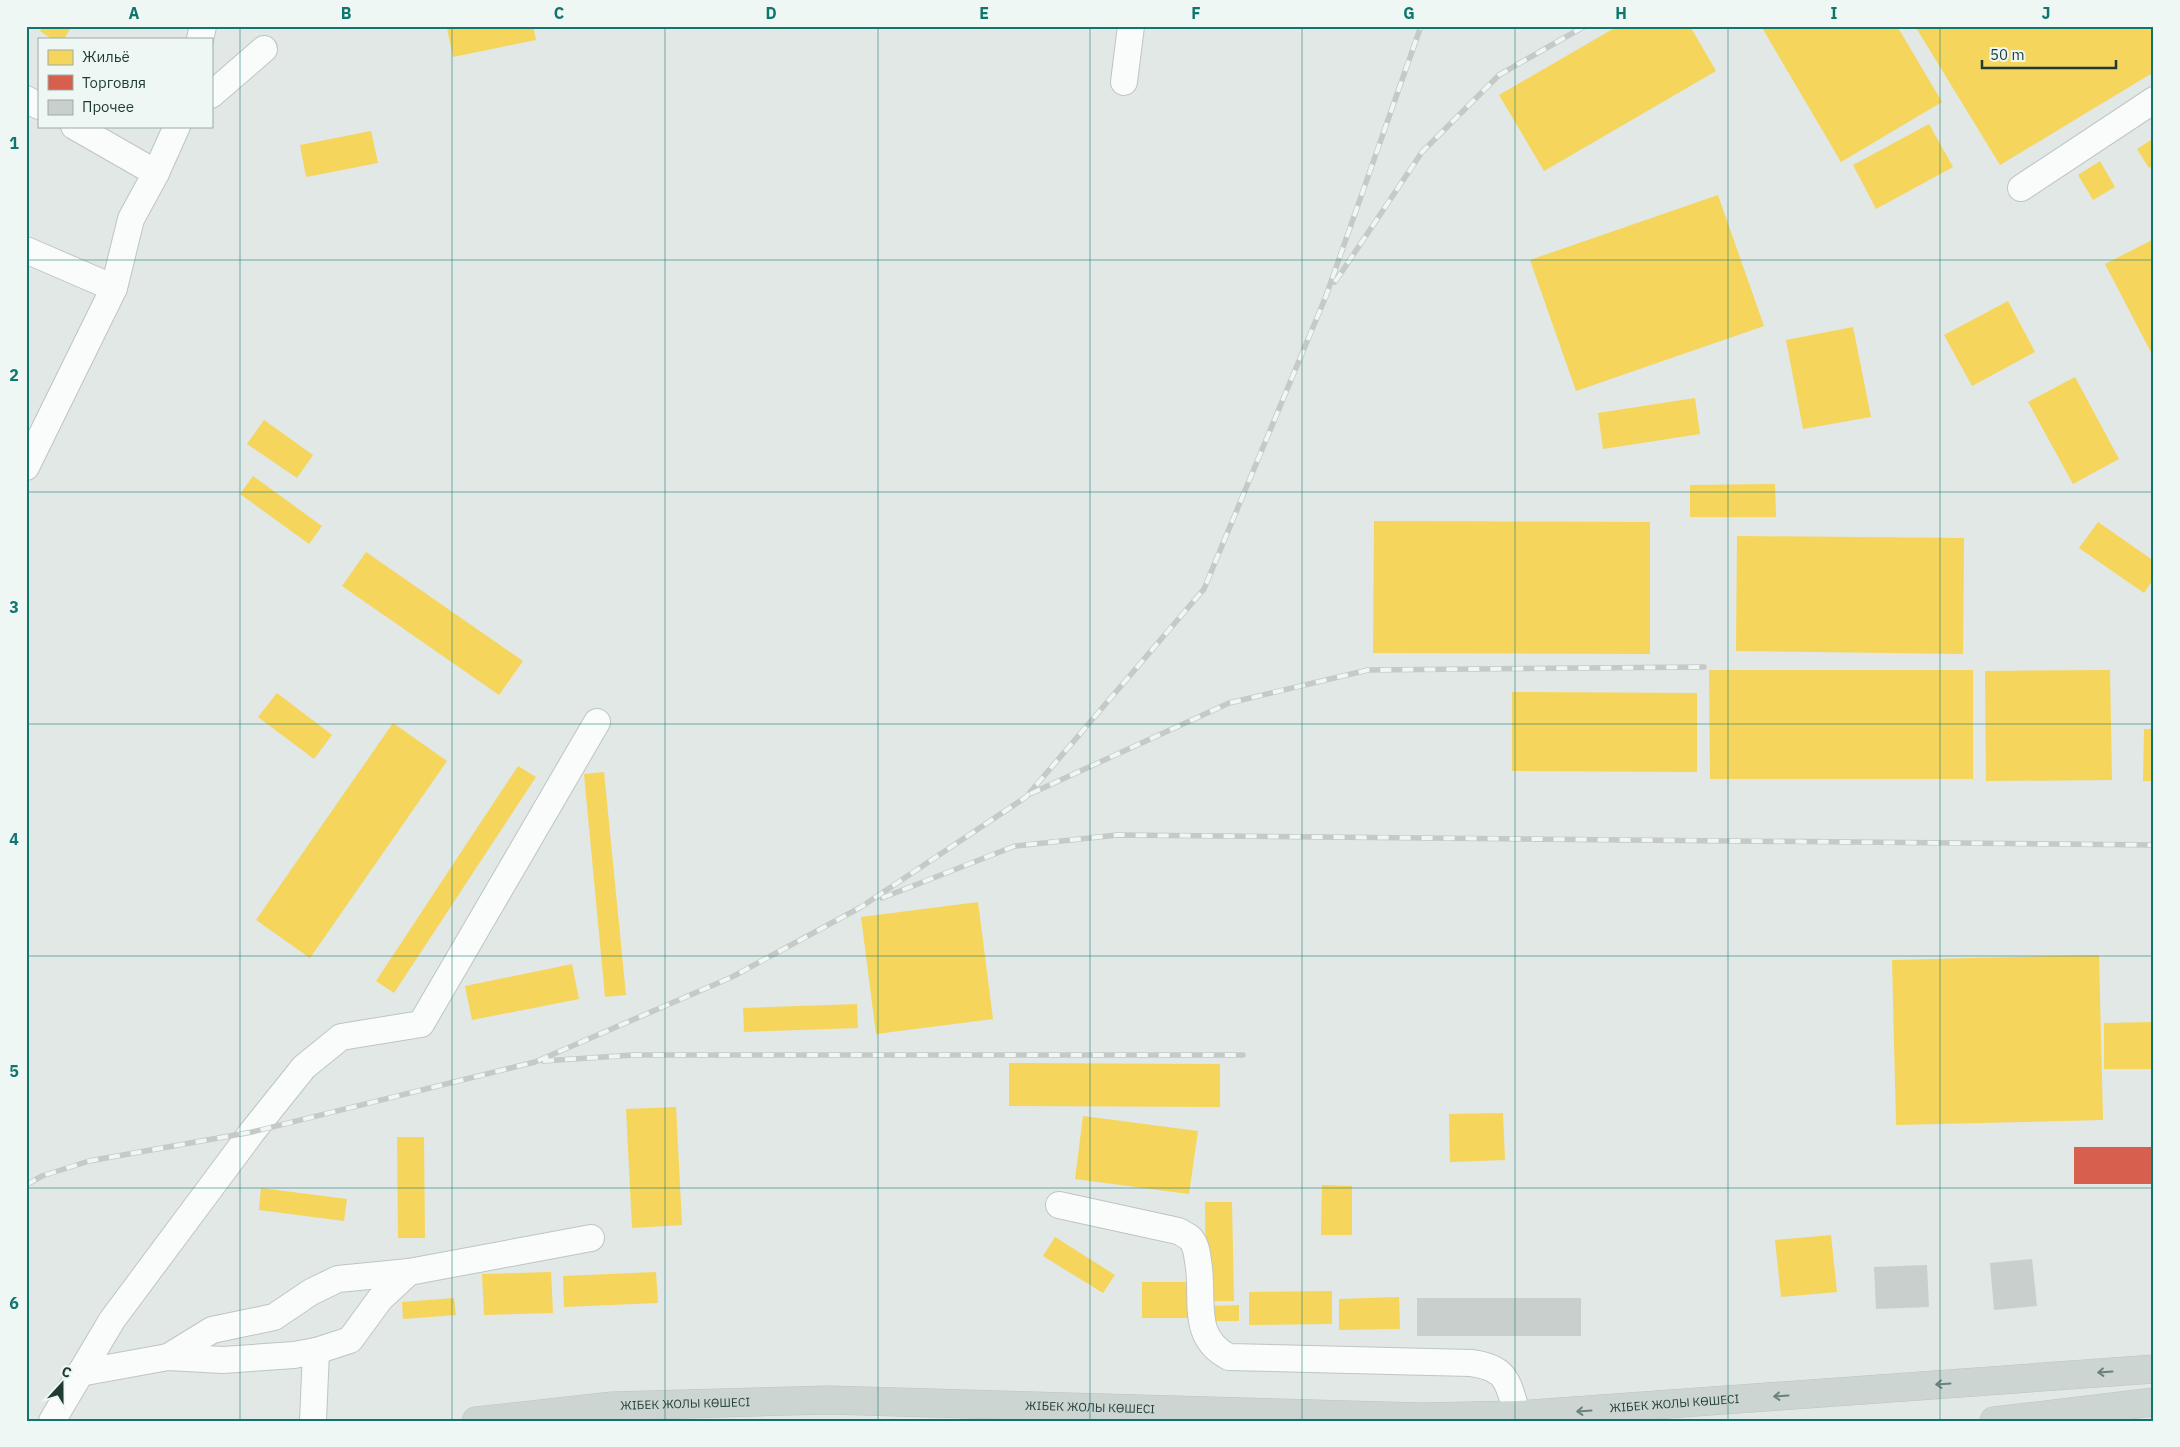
<svg xmlns="http://www.w3.org/2000/svg" width="2180" height="1447" font-family="'IBM Plex Sans',sans-serif">
<rect width="100%" height="100%" fill="#e1e8e5"/>
<g fill="#f6d55c">
<path d="M44,26H72L64,39H52L40,31Z"/>
<path d="M458,26H533L536,40L453,57L447,28Z"/>
<path d="M1618,26H1690L1716,71L1544,171L1499,95Z"/>
<path d="M1761,26H1897L1942,102L1841,162Z"/>
<path d="M1915,26H2154V72L2000,165Z"/>
<path d="M1929,124L1953,167L1876,209L1853,165Z"/>
<path d="M371,131L378,163L306,177L300,145Z"/>
<path d="M2154,138V165L2149,168L2137,149Z"/>
<path d="M2100,161L2115,187L2093,200L2078,175Z"/>
<path d="M1718,195L1764,326L1576,391L1530,260Z"/>
<path d="M2154,239V358L2105,264Z"/>
<path d="M2008,301L2035,352L1972,386L1944,335Z"/>
<path d="M1853,327L1871,417L1803,429L1786,340Z"/>
<path d="M2075,377L2119,459L2073,484L2028,402Z"/>
<path d="M1695,398L1700,434L1603,449L1598,413Z"/>
<path d="M264,420L313,455L297,478L247,444Z"/>
<path d="M253,476L322,526L309,544L240,494Z"/>
<path d="M1775,484L1776,517H1690V485Z"/>
<path d="M1374,521L1650,522V654L1373,653Z"/>
<path d="M2098,522L2154,561V578L2144,593L2079,548Z"/>
<path d="M1737,536L1964,538L1963,654L1736,651Z"/>
<path d="M366,552L523,661L499,695L342,586Z"/>
<path d="M1709,670H1973V779H1710Z"/>
<path d="M2110,670L2112,780L1986,781L1985,671Z"/>
<path d="M1512,692L1697,693V772L1512,771Z"/>
<path d="M277,693L332,735L314,759L258,717Z"/>
<path d="M393,723L447,761L310,958L256,920Z"/>
<path d="M2144,729H2154V781H2143Z"/>
<path d="M518,766L536,777L394,993L376,981Z"/>
<path d="M604,772L626,995L605,997L584,774Z"/>
<path d="M978,902L993,1019L876,1034L861,917Z"/>
<path d="M2099,955L2103,1120L1896,1125L1892,960Z"/>
<path d="M572,964L579,999L472,1020L465,986Z"/>
<path d="M857,1004L858,1028L744,1032L743,1008Z"/>
<path d="M2154,1022V1069H2104V1023Z"/>
<path d="M1009,1063L1220,1064V1107L1009,1106Z"/>
<path d="M676,1107L682,1225L632,1228L626,1109Z"/>
<path d="M1503,1113L1505,1160L1450,1162L1449,1114Z"/>
<path d="M1083,1116L1198,1131L1189,1194L1075,1179Z"/>
<path d="M397,1137H424L425,1238H398Z"/>
<path d="M1322,1185L1352,1186V1235H1321Z"/>
<path d="M261,1188L347,1199L344,1221L259,1210Z"/>
<path d="M1205,1202H1232L1234,1301H1206Z"/>
<path d="M1831,1235L1837,1292L1781,1297L1775,1240Z"/>
<path d="M1055,1237L1115,1275L1103,1293L1043,1256Z"/>
<path d="M551,1272L553,1313L484,1315L482,1274Z"/>
<path d="M656,1272L658,1303L564,1307L563,1276Z"/>
<rect x="1142" y="1282" width="46" height="36"/>
<path d="M1332,1291V1324L1249,1325V1292Z"/>
<path d="M1399,1297L1400,1329L1339,1330V1299Z"/>
<path d="M454,1298L456,1315L403,1319L402,1302Z"/>
<path d="M1239,1305V1321H1211V1306Z"/>
</g>
<rect fill="#d6604d" x="2074" y="1147" width="80" height="37"/>
<g fill="#c8cfcc">
<path d="M2032,1259L2037,1306L1994,1310L1990,1263Z"/>
<path d="M1927,1265L1929,1307L1876,1309L1874,1267Z"/>
<rect x="1417" y="1298" width="164" height="38"/>
</g>
<g fill="none" stroke-linecap="round" stroke-linejoin="round">
<defs>
<g id="minor">
<path d="M200,39L203,26"/>
<path d="M1124,82L1131,26"/>
<path d="M211,95L264,49"/>
<path d="M26,99L39,106"/>
<path d="M74,126L156,173"/>
<path d="M2021,188L2154,100"/>
<path d="M26,250L114,288"/>
<path d="M26,467L114,288L131,219L156,173L177,126"/>
<path d="M1059,1205L1178,1231C1182,1233 1188,1236 1191,1239C1196,1245 1197,1253 1198,1261C1205,1297 1189,1337 1229,1357L1471,1363C1509,1368 1507,1383 1518,1415"/>
<path d="M168,1357L212,1330L274,1317L311,1292L338,1279L409,1272L591,1238"/>
<path d="M80,1373L168,1357L223,1360L294,1355L316,1351L350,1340L380,1299L409,1272"/>
<path d="M52,1421L112,1320L252,1132L304,1067L341,1037L421,1024L597,722"/>
<path d="M313,1421L316,1351"/>
</g>
<g id="major">
<path id="s1" d="M476,1421L612,1406L828,1400L1420,1417L1518,1415L2154,1369"/>
<path d="M1994,1421L2154,1402"/>
</g>
</defs>
<use href="#minor" stroke="#bec5c2" stroke-width="28"/>
<use href="#major" stroke="#bbc5c1" stroke-width="29"/>
<use href="#minor" stroke="#fafcfb" stroke-width="26"/>
<use href="#major" stroke="#ccd5d2" stroke-width="28"/>
<defs>
<g id="rail">
<path d="M1335,282L1422,152L1499,75L1585,26"/>
<path d="M1030,794L1229,703L1368,670L1704,667"/>
<path d="M882,898L1015,846L1117,835L2154,845"/>
<path d="M543,1061L634,1055H1243"/>
<path d="M26,1185L42,1176L89,1161L252,1132L535,1062L732,977L861,907L1026,797L1204,589L1326,296L1421,26"/>
</g>
</defs>
<use href="#rail" stroke="#c5cac9" stroke-width="5.5"/>
<use href="#rail" stroke="#eef7f3" stroke-width="4" stroke-dasharray="11" stroke-linecap="butt"/>
</g>
<defs><path id="oneway-shaft" d="M-6 0H5M1.5-3L5.5 0L1.5 3" fill="none" stroke-width="1.6" stroke-linecap="round" stroke-linejoin="round" transform="scale(1.25)"/></defs>
<g stroke="#6c817b">
<use href="#oneway-shaft" transform="translate(2105 1372) rotate(176)"/>
<use href="#oneway-shaft" transform="translate(1943 1384) rotate(176)"/>
<use href="#oneway-shaft" transform="translate(1781 1396) rotate(176)"/>
<use href="#oneway-shaft" transform="translate(1584 1411) rotate(176)"/>
</g>
<path fill="none" stroke="#0f766e" stroke-width="1" stroke-opacity="0.55" d="M240,26V1421M452,26V1421M665,26V1421M878,26V1421M1090,26V1421M1302,26V1421M1515,26V1421M1728,26V1421M1940,26V1421M26,260H2154M26,492H2154M26,724H2154M26,956H2154M26,1188H2154"/>
<g text-anchor="middle" stroke-width="5" stroke-linejoin="round" paint-order="stroke">
<g font-size="12" fill="#1e3c34" stroke="#eef7f3">
<text dy="4" stroke="none"><textPath href="#s1" startOffset="210">ЖІБЕК ЖОЛЫ КӨШЕСІ</textPath></text>
<text dy="4" stroke="none"><textPath href="#s1" startOffset="1200">ЖІБЕК ЖОЛЫ КӨШЕСІ</textPath></text>
<text dy="4" stroke="none"><textPath href="#s1" startOffset="615">ЖІБЕК ЖОЛЫ КӨШЕСІ</textPath></text>
</g>
</g>
<rect width="2180" height="1447" fill="none" stroke="#eef7f3" stroke-width="55"/>
<rect x="38" y="38" width="175" height="90" fill="#eef7f3" stroke="#9baca7"/>
<rect x="48" y="50" width="25" height="15" fill="#f6d55c" stroke="#9baca7"/>
<text x="82" y="62" font-size="15" fill="#1e3c34">Жильё</text>
<rect x="48" y="75" width="25" height="15" fill="#d6604d" stroke="#9baca7"/>
<text x="82" y="88" font-size="15" fill="#1e3c34">Торговля</text>
<rect x="48" y="100" width="25" height="15" fill="#c8cfcc" stroke="#9baca7"/>
<text x="82" y="112" font-size="15" fill="#1e3c34">Прочее</text>
<g transform="translate(62 1384) rotate(21)" stroke="#eef7f3" stroke-width="4" paint-order="stroke">
<path d="M0-4L9 19L0 12L-9 19Z" fill="#1e3c34"/>
<text y="-8" font-size="14" font-weight="bold" text-anchor="middle" fill="#1e3c34">С</text>
</g>
<path d="M1982 60v8h134v-8" fill="none" stroke="#1e3c34" stroke-width="2.5"/>
<text x="1990" y="60" font-size="15" fill="#1e3c34" stroke="#eef7f3" stroke-width="4" paint-order="stroke">50 m</text>
<rect x="28" y="28" width="2124" height="1392" fill="none" stroke="#0f766e" stroke-width="2"/>
<g font-size="16" text-anchor="middle" font-weight="bold" fill="#0f766e">
<text x="134" y="19">A</text>
<text x="346" y="19">B</text>
<text x="559" y="19">C</text>
<text x="771" y="19">D</text>
<text x="984" y="19">E</text>
<text x="1196" y="19">F</text>
<text x="1409" y="19">G</text>
<text x="1621" y="19">H</text>
<text x="1834" y="19">I</text>
<text x="2046" y="19">J</text>
<text x="14" y="149">1</text>
<text x="14" y="381">2</text>
<text x="14" y="613">3</text>
<text x="14" y="845">4</text>
<text x="14" y="1077">5</text>
<text x="14" y="1309">6</text>
</g>
</svg>
